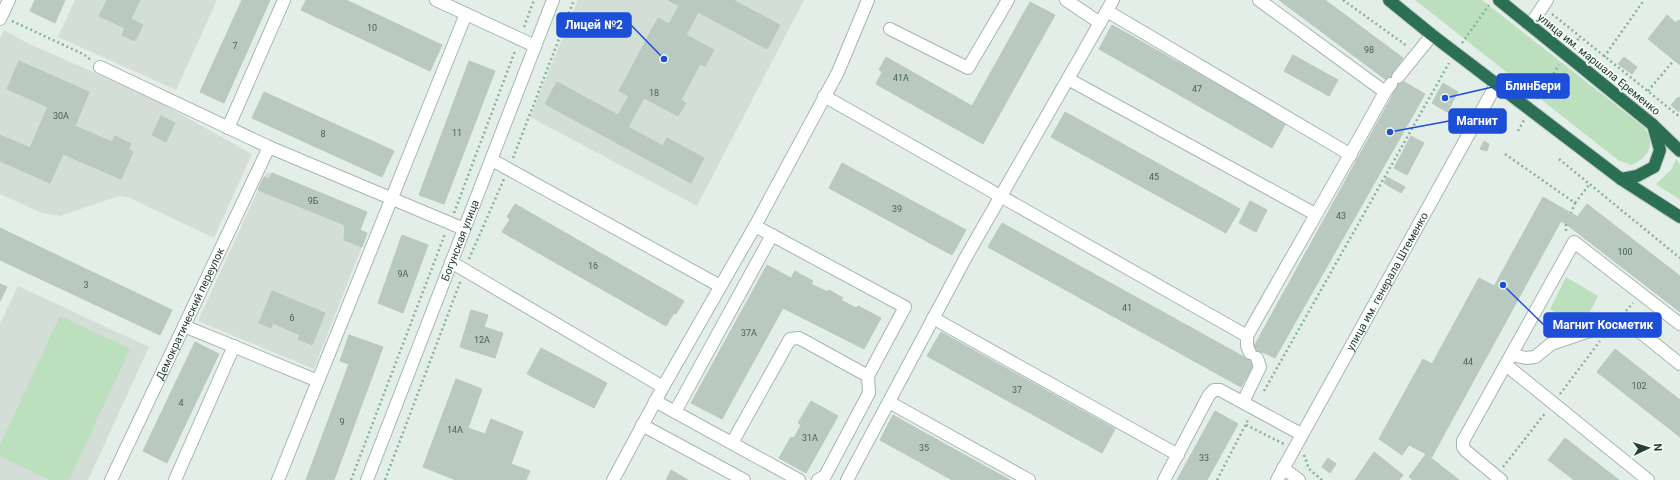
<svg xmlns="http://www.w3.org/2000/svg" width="1680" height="480" font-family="Roboto,sans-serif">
<rect width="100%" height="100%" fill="#e4eee8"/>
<g fill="#d2ded6">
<path d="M75,0H217L176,90L58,37Z"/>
<path d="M578,0H804L697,206L530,117Z"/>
<path d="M4,30L27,43L150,97L252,154L214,238L130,198L119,196L60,216L42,213L0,194V38Z"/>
<path d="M267,172L367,212L360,230L367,233L314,369L198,321L264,177Z"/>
<path d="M18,286L149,347L88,480H0V324Z"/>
</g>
<g fill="#bce0be">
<path d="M1415,0H1482L1644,127C1656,144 1649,157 1632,165L1618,160Z"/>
<path d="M1676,159L1680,164V200L1656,184L1671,170Z"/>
<path d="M1566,277L1598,296L1581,329L1550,309Z"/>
<path d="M60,316L130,349L69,480H50L0,456V445Z"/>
</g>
<g fill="#b9c9c0" stroke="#b6c9bd">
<path d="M35,0H65L55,23L30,11Z"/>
<path d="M107,0H140L131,19L143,25L135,41L122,35L125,28L99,16Z"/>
<path d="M242,0H270L224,103L200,92Z"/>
<path d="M306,0H346L442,45L430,71L301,10Z"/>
<path d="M668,0H733L780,25L767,49L698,12L686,35L714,50L705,66L700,64L681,100L686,103L678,116L644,98L628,127L663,146L667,138L704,158L691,183L545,104L557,82L618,115L629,96L619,91L658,18L669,24L679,6Z"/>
<path d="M1279,0H1325L1403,58L1392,73L1401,80L1397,88Z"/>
<path d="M1030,2L1055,15L983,144L876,84L882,72L879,70L886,57L972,106Z"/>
<path d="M1667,15L1676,23L1678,20L1680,21V65L1648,39Z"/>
<path d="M1112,25L1286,123L1272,148L1099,49Z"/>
<path d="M1293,55L1338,80L1329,96L1284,71Z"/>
<path d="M1624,57L1637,67L1632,74L1618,64Z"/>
<path d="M19,61L89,92L75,126L112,142L115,136L131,144L128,149L133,152L121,179L63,154L50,183L0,161V135L30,148L48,107L7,89Z"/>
<path d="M469,61L495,71L444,204L419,195Z"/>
<path d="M1401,80L1425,94L1275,358L1260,351L1255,363L1247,359Z"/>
<path d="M1443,83L1458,92L1447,112L1432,103Z"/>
<path d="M264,92L394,151L382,177L252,118Z"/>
<path d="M1678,97L1680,98L1679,112L1671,105Z"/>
<path d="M1065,112L1240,209L1226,233L1051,137Z"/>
<path d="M161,116L175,123L166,142L152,135Z"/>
<path d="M1411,136L1424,143L1407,175L1394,168Z"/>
<path d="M1484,141L1489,144L1487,151L1480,149Z"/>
<path d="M842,163L966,230L952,255L829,188Z"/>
<path d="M272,173L367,212L360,230L367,233L362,247L344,240L345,225L258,190L264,177L269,179Z"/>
<path d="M1387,177L1405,187L1401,193L1384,183Z"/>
<path d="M1543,197L1578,217L1570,227L1561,221L1435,451L1411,438Z"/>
<path d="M1250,201L1267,210L1256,232L1239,223Z"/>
<path d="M515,204L684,301L676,314L674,313L666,326L502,232L510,219L507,217Z"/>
<path d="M1587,204L1680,276V312L1570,227Z"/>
<path d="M1002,223L1255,363L1241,387L988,247Z"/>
<path d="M0,228L172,310L160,335L0,260Z"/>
<path d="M402,235L428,245L403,313L378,303Z"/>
<path d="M767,265L791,278L795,271L813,281L811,284L828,292L829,290L843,298L841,300L856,308L858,306L881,318L864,349L783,308L722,419L691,403Z"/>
<path d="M1479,278L1494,286L1411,438L1435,451L1432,457L1409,445L1402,455L1379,439L1423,359L1432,364Z"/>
<path d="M0,284L7,287L0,301Z"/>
<path d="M272,291L325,313L312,345L298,339L300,335L273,323L271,328L259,323Z"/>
<path d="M471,310L488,315L484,327L503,333L495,358L460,347Z"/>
<path d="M941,332L1115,429L1102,453L927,356Z"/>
<path d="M349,335L383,347L334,480H306L349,364L340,361Z"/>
<path d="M195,342L219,354L167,463L143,451Z"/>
<path d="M541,348L607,383L594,408L527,374Z"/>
<path d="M1615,349L1680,400V437L1597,372Z"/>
<path d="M456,379L482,389L468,428L485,434L491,419L523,432L511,464L530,471L526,480H456L423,467Z"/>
<path d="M811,401L838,416L806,473L779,458L791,437L794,438L801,425L798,423Z"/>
<path d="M1215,411L1238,424L1207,480H1177Z"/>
<path d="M893,415L916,428L1010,480H952L880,440Z"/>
<path d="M1565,438L1619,480H1574L1548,460Z"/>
<path d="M1374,452L1403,475L1399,480H1355Z"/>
<path d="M1426,454L1459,480H1413L1409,477Z"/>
<path d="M1328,458L1336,464L1330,473L1322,467Z"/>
<path d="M671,470L688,480H666Z"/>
</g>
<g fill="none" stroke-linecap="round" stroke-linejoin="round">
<defs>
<g id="minor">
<path d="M436,0L535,46"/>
<path d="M1066,0L1100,23"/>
<path d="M1259,0L1385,92"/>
<path d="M1107,11L1351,155"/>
<path d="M0,19L9,0"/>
<path d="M1530,25L1547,0"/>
<path d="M890,29L968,68L1008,0"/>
<path d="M100,67L269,147L464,229"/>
<path d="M1398,77L1432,35"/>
<path d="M1068,79L1315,214"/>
<path d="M824,96L1247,336C1293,254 1340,174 1385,92L1391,84"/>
<path d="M228,128L284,0"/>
<path d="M492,160L720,286"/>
<path d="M755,226L905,307L868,376L869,393L825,476L818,480"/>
<path d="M451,262L663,387"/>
<path d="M933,318L1178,455"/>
<path d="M184,326L318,381"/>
<path d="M1247,336V346L1250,353"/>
<path d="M1512,355L1526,358L1535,357L1551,344L1613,323H1629L1680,364"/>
<path d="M1506,365L1648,480"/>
<path d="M655,401L799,480"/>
<path d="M889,402L1029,480"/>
<path d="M1243,402L1260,367L1257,358"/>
<path d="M675,412L772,235"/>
<path d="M642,425L744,480"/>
<path d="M732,443L790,339L799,338L868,376"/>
<path d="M1283,468L1299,480"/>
<path id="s1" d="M111,480L269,147"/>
<path d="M175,480L234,346"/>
<path d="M278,480L466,14"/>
<path id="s2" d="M367,480L553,0"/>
<path d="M613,480L663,387L755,226L838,72L868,0"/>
<path d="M847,480L966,257L1113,0"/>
<path d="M1164,480L1209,395L1214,390H1220L1301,434"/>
<path id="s3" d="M1277,480L1497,83"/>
<path d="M1501,480L1466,451L1463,447V441L1574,242L1680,324"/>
</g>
<g id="highway">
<path d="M1389,0L1432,35L1621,179L1680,217"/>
<path d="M1499,0L1653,125L1680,151"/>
<path d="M1621,179L1637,176L1654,167L1660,150L1653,125"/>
</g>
</defs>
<use href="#minor" stroke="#a6b7ae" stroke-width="14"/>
<use href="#highway" stroke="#c1cac6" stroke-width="14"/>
<g stroke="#83b49a" stroke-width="2.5" stroke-dasharray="2 3" stroke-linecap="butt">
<path d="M1343,0L1407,46"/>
<path d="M1552,14L1680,117"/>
<path d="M12,21L83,54L91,60"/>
<path d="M524,27L534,0"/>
<path d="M1462,43L1489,5"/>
<path d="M1574,44L1580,37"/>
<path d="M1604,57L1644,0"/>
<path d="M1648,91L1674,60"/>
<path d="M1537,99L1559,65"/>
<path d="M1518,131L1524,120"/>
<path d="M1505,154L1575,203L1571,213"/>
<path d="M513,158L574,0"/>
<path d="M1559,159L1680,258"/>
<path d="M1575,203L1589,185"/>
<path d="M454,213L515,51"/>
<path d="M1566,224V233"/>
<path d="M469,259L504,179"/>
<path d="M1626,311L1633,303"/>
<path d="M1264,391L1449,63"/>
<path d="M1560,394L1600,341"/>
<path d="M1246,425L1284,444"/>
<path d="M1304,455L1309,469L1322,480"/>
<path d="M1503,467L1546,412"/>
<path d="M351,480L445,234"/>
<path d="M385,480L461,280"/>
<path d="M1217,480L1249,418"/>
</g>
<use href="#minor" stroke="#fff" stroke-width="12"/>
<use href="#highway" stroke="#2c7054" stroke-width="12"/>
</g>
<g text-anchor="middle" stroke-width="4" stroke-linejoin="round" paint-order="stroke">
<g font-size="9" fill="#486356">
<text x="372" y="31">10</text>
<text x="235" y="49">7</text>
<text x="1369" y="53">98</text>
<text x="901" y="81">41А</text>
<text x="1197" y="92">47</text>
<text x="654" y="96">18</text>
<text x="61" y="119">30А</text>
<text x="457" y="136">11</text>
<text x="323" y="137">8</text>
<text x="1154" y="180">45</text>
<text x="313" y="204">9Б</text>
<text x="897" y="212">39</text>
<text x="1341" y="219">43</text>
<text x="1625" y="255">100</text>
<text x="593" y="269">16</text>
<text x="403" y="277">9А</text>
<text x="86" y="288">3</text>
<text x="1127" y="311">41</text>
<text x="292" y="321">6</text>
<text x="749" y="336">37А</text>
<text x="482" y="343">12А</text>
<text x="1468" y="365">44</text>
<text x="1639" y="389">102</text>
<text x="1017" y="393">37</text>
<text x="181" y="406">4</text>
<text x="342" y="425">9</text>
<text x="455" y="433">14А</text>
<text x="810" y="441">31А</text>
<text x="924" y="451">35</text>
<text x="1204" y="461">33</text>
</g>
<g font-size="11" fill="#224133" stroke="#f5faf7">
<text transform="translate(1599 64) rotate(39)" y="4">улица им. маршала Еременко</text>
<text dy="4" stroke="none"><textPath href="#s2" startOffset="257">Богунская улица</textPath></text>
<text dy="4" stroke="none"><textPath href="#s3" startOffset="227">улица им. генерала Штеменко</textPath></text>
<text dy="4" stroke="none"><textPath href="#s1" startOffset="184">Демократический переулок</textPath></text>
</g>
</g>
<path fill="none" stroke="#1d4ed8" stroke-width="1.5" d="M664 59L631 25M1445 98L1497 86M1390 132L1449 121M1503 285L1544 325"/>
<g fill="#1d4ed8" stroke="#f5faf7" stroke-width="1.5">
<circle cx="664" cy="59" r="4"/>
<circle cx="1445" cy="98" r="4"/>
<circle cx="1390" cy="132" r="4"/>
<circle cx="1503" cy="285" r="4"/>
</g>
<g fill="#1d4ed8" stroke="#1d4ed8" stroke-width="1.5">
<rect x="557" y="13" width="74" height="24" rx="4"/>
<rect x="1497" y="74" width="72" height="24" rx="4"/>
<rect x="1449" y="109" width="57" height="24" rx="4"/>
<rect x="1544" y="313" width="117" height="24" rx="4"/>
</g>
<g font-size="12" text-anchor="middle" font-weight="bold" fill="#fff">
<text x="594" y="29">Лицей №2</text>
<text x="1533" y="90">БлинБери</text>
<text x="1477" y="125">Магнит</text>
<text x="1603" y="329">Магнит Косметик</text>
</g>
<g transform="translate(1648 448) rotate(86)" stroke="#f5faf7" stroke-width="3" paint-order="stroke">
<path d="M0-3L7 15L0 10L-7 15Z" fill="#224133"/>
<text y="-6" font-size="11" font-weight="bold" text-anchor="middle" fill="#224133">N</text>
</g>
</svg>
